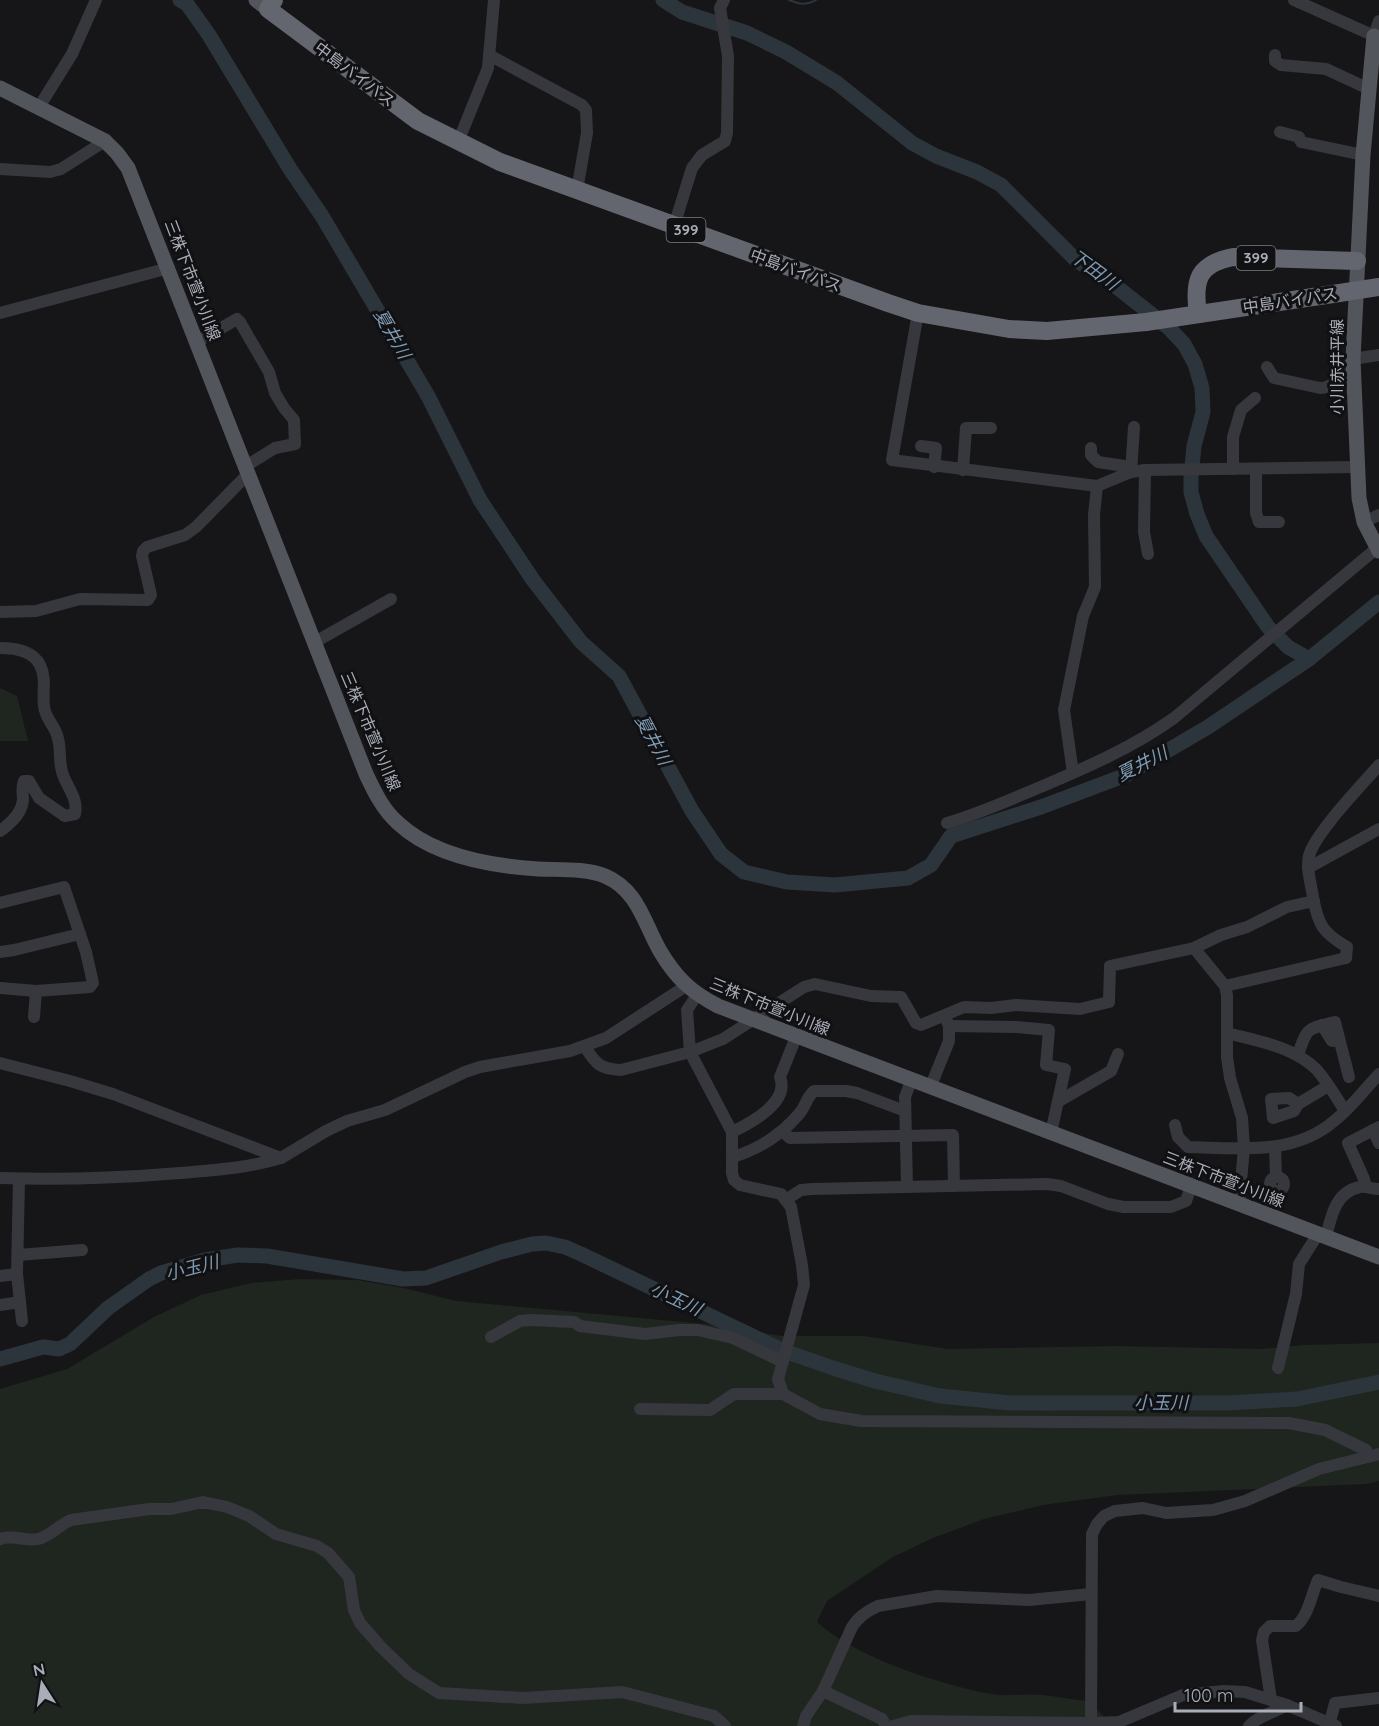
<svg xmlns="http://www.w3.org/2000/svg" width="1379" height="1726" font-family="Quicksand,'Noto Sans JP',sans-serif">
<rect width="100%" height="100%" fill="#161618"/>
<g fill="#1e261f">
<path d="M0,688L17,696L28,741H0Z"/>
<path d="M300,1279L357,1280L404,1288L456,1301L705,1324L782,1336H864L948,1349L1117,1346L1261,1349L1305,1345L1379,1343V1481L1366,1484L1117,1495L1043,1505L984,1519L933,1538L893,1557L827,1601L817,1622C857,1658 938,1684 991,1694C1008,1697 1025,1693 1042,1695C1057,1696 1072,1700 1088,1701L1113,1726H0V1389L67,1369L154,1317L201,1295L251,1283Z"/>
</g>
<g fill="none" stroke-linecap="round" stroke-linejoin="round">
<path stroke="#2c353c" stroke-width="2" d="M789,0C799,4 806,6 816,0"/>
<g stroke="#2c353c" stroke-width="15">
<path d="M180,0L187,4L209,35L290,169L322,216L428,396L480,500L533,580L581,642L619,676L692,811L721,854L744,872L787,882L835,885L908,878L931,865L951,836L1041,807L1126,775L1208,727L1309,659L1379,602"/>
<path d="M663,0L682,12L747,33L786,52L837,83L912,143L936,156L977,172L1001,185L1077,261L1109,281L1169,328L1184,344L1195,364L1202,388L1203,412L1194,446L1191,477V492L1197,514L1206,536L1268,627L1288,647L1309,659"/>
<path d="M0,1359L43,1347L59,1349L70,1344L108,1308L149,1279L161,1273L205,1260L238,1255L267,1256L403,1279L426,1278L501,1252L532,1244L546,1243L565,1247L581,1254L784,1351L836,1369L875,1381L940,1396L1010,1403H1228L1297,1399L1379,1382"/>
</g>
<g stroke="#37383d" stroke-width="12">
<path d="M1294,0L1379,38"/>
<path d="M1374,36L1379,21"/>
<path d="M489,55L582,105L586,110L587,133L577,190"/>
<path d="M1275,55V61L1281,65L1326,69L1369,89"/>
<path d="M39,107L72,54L96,0"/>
<path d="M1280,132L1299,137L1301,142L1363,155"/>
<path d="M458,142L488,68L494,0"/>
<path d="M0,169L50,172L61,169L105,141"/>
<path d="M674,226L692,168L702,155L725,141L727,133L728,56L720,8L724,0"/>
<path d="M0,313L169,268"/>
<path d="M918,313L892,460L1097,486"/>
<path d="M197,342L237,319L240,322L269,372L275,393L284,408L294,420L295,444L275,448L246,466"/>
<path d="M1267,367L1274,378L1320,388C1336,388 1344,370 1353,359L1379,355"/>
<path d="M921,446L936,448L934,467"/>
<path d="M1091,448V455L1098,462L1131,467"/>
<path d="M1233,469V437L1241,410L1255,398"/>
<path d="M1256,469V513L1259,522H1279"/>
<path d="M963,470L966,428H991"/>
<path d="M1145,470L1144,532L1148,554"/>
<path d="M1131,472L1134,427"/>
<path d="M1364,522L1379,515"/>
<path d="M0,612L36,611L80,599L148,600L151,595L142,556L143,551L147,547L185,535L196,527L249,473"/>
<path d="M315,642L391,599"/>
<path d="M0,648C15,648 33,651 40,665C47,679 42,692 44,706C45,718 54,725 57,735C61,746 59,756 61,767C63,784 79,796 75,814L65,816L39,798L29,781H24C21,788 23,793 23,800C22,814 10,824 0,831"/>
<path d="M1073,773L1064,710L1083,616L1095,587L1094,515L1097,486L1131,472L1145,470L1358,467"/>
<path d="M947,823C978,814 1007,801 1038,788C1085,768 1132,748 1174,718L1377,548"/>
<path d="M1308,868L1379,829"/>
<path d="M0,903L64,887L86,952L93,983L90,987L36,991L0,988"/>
<path d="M1194,948L1225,986L1227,995V1057L1230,1078L1242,1118L1244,1148L1239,1204"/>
<path d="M0,952L14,950L80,934"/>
<path d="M1225,986L1346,958L1347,947C1323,933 1318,925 1313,897C1311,884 1306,868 1309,856C1314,834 1363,784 1379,765"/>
<path d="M697,995L687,1010L690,1052L732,1132V1173L734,1180L740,1185L781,1194L791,1207L802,1265L804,1285L778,1379L783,1394L820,1414L861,1421L1289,1423L1325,1430L1366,1450L1368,1457"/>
<path d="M34,1017L36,991"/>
<path d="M1322,1025L1332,1041L1339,1040"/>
<path d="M949,1026L1016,1027L1049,1030L1046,1065L1065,1069L1051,1133"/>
<path d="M1227,1033C1257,1041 1292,1046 1316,1069C1327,1081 1336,1097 1345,1111"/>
<path d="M585,1047C596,1064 600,1069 621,1070L690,1052L723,1039L804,987L815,984L871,996L901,997L916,1023L921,1025L964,1007L991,1008L1016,1005L1080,1009L1109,1002L1110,966L1194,948L1221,935L1247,927L1287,907L1314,901"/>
<path d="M1298,1055C1307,1027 1307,1029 1335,1022L1349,1077"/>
<path d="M0,1063L70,1081L113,1094L281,1158L326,1131L347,1121L385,1110L465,1072L480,1067L570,1051L606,1038L686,986"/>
<path d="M930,1088L949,1041V1026L946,1019"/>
<path d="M1289,1098L1298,1104L1294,1111L1273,1118L1271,1099Z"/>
<path d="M1059,1101L1111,1071L1118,1054"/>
<path d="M1298,1104L1328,1086"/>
<path d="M1175,1125L1178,1137L1188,1147C1237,1148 1294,1156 1334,1121C1351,1108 1364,1090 1379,1074"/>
<path d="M1373,1130L1379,1143"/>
<path d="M782,1131L790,1138L953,1135L954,1186"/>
<path d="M732,1132C751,1123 790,1102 780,1077L796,1037"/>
<path d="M1275,1147L1276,1177"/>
<path d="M733,1157C759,1149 781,1135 799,1114C807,1105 805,1099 814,1091H846L857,1093L905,1111"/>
<circle cx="1277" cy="1184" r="7"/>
<path d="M0,1178C60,1180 120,1178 180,1173C215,1170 248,1168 281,1158"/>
<path d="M19,1179L17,1274L22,1321"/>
<path d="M907,1187L905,1097L911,1081"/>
<path d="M1366,1187L1364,1179L1348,1143L1379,1127"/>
<path d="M787,1199L801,1190L812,1189L1047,1184L1061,1186L1108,1204L1124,1207H1171L1186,1201L1191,1186"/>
<path d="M1326,1237C1331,1217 1335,1192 1360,1187C1366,1186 1372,1189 1379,1189"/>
<path d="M18,1255L82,1250"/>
<path d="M0,1276L17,1274"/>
<path d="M0,1305L20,1302"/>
<path d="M491,1337L520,1321L530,1320L574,1322L580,1326L645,1334L679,1330H698L733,1338L783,1362"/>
<path d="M1278,1368L1296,1294L1299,1264L1318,1234"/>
<path d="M640,1409L710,1410L734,1394H783"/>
<path d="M0,1539C14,1534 25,1542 38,1539C50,1536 59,1525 71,1520L149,1509H171L203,1502L227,1507L249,1516L276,1534L317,1546L328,1553L349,1577L354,1610L360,1623L380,1646L409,1674L439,1693L523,1698L622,1692L714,1716L725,1726"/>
<path d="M1271,1700L1262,1640L1264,1632L1270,1626H1296C1309,1615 1311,1595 1318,1580L1341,1587L1379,1596"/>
<path d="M1330,1722L1335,1703L1379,1698"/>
<path d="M803,1726L806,1716L823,1691"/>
<path d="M886,1726L882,1719L823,1691L852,1627C858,1617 867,1611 878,1606L937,1596L1029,1600L1091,1594"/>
<path d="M893,1726L911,1721L1091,1723"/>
<path d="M1249,1726C1259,1715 1274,1713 1287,1705"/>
<path d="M1336,1726L1287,1705L1245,1692L1224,1691L1183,1695L1119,1722L1091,1723L1092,1534L1097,1524L1104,1516L1115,1511L1143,1508L1166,1513L1213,1510L1245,1501L1319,1469L1379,1454"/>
</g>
<g stroke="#53555c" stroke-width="15">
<path d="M256,0L268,9"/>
<path d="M1374,36L1363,155L1353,359L1359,498L1364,522L1379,551"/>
<path d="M0,88L105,141L117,153L128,168L366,774C374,791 383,810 398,823C433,856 491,866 538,869C559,870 586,868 605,876C638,890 644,923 660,951C676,978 691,992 718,1006L1379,1257"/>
</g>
<g stroke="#63666e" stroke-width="18">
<path d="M274,0L268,9L418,121L500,162L888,303L918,313L1009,329L1047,331L1146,322L1333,294"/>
<path d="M1198,314C1193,280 1198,264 1233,257L1357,261"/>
</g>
<path stroke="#63666e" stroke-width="18" d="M1333,294L1379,287"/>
</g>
<g text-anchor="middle" stroke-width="6" stroke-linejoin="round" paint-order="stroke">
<g fill="#111113" stroke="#7b7e86" stroke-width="1.5">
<rect x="666.5" y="218" width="39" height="24" rx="4.5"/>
<rect x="1236.5" y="246" width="39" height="24" rx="4.5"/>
</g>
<g font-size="15" font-weight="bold" fill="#a8adb8">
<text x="686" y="235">399</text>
<text x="1256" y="263">399</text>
</g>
<g font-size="16" fill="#a8adb8" stroke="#111113">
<text transform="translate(355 74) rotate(37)" y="6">中島バイパス</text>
<text transform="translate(796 270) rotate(20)" y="6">中島バイパス</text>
<text transform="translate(193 280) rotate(69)" y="6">三株下市萱小川線</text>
<text transform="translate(1290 300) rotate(-9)" y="6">中島バイパス</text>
<text transform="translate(1337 367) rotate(-90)" y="6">小川赤井平線</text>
<text transform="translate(371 731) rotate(67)" y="6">三株下市萱小川線</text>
<text transform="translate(770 1006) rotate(22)" y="6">三株下市萱小川線</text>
<text transform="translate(1224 1179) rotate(21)" y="6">三株下市萱小川線</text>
</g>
<g font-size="18" font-style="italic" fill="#7f9bb3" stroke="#111113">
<text transform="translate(1094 270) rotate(36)" y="6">下田川</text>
<text transform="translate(392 334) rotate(60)" y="6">夏井川</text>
<text transform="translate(653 740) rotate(62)" y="6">夏井川</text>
<text transform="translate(1142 764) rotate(-27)" y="6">夏井川</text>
<text transform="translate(192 1268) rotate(-14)" y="6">小玉川</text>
<text transform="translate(676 1299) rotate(25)" y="6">小玉川</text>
<text x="1161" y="1409">小玉川</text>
</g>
</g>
<g transform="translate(42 1684) rotate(348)" stroke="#111113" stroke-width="4.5" paint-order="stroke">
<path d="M0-4.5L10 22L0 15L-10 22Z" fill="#a8adb8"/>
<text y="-9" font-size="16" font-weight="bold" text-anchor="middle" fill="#a8adb8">N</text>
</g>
<path d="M1175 1702v9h126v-9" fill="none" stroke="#a8adb8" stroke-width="3"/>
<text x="1184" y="1702" font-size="18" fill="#a8adb8" stroke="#111113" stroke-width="4.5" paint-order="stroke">100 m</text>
</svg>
